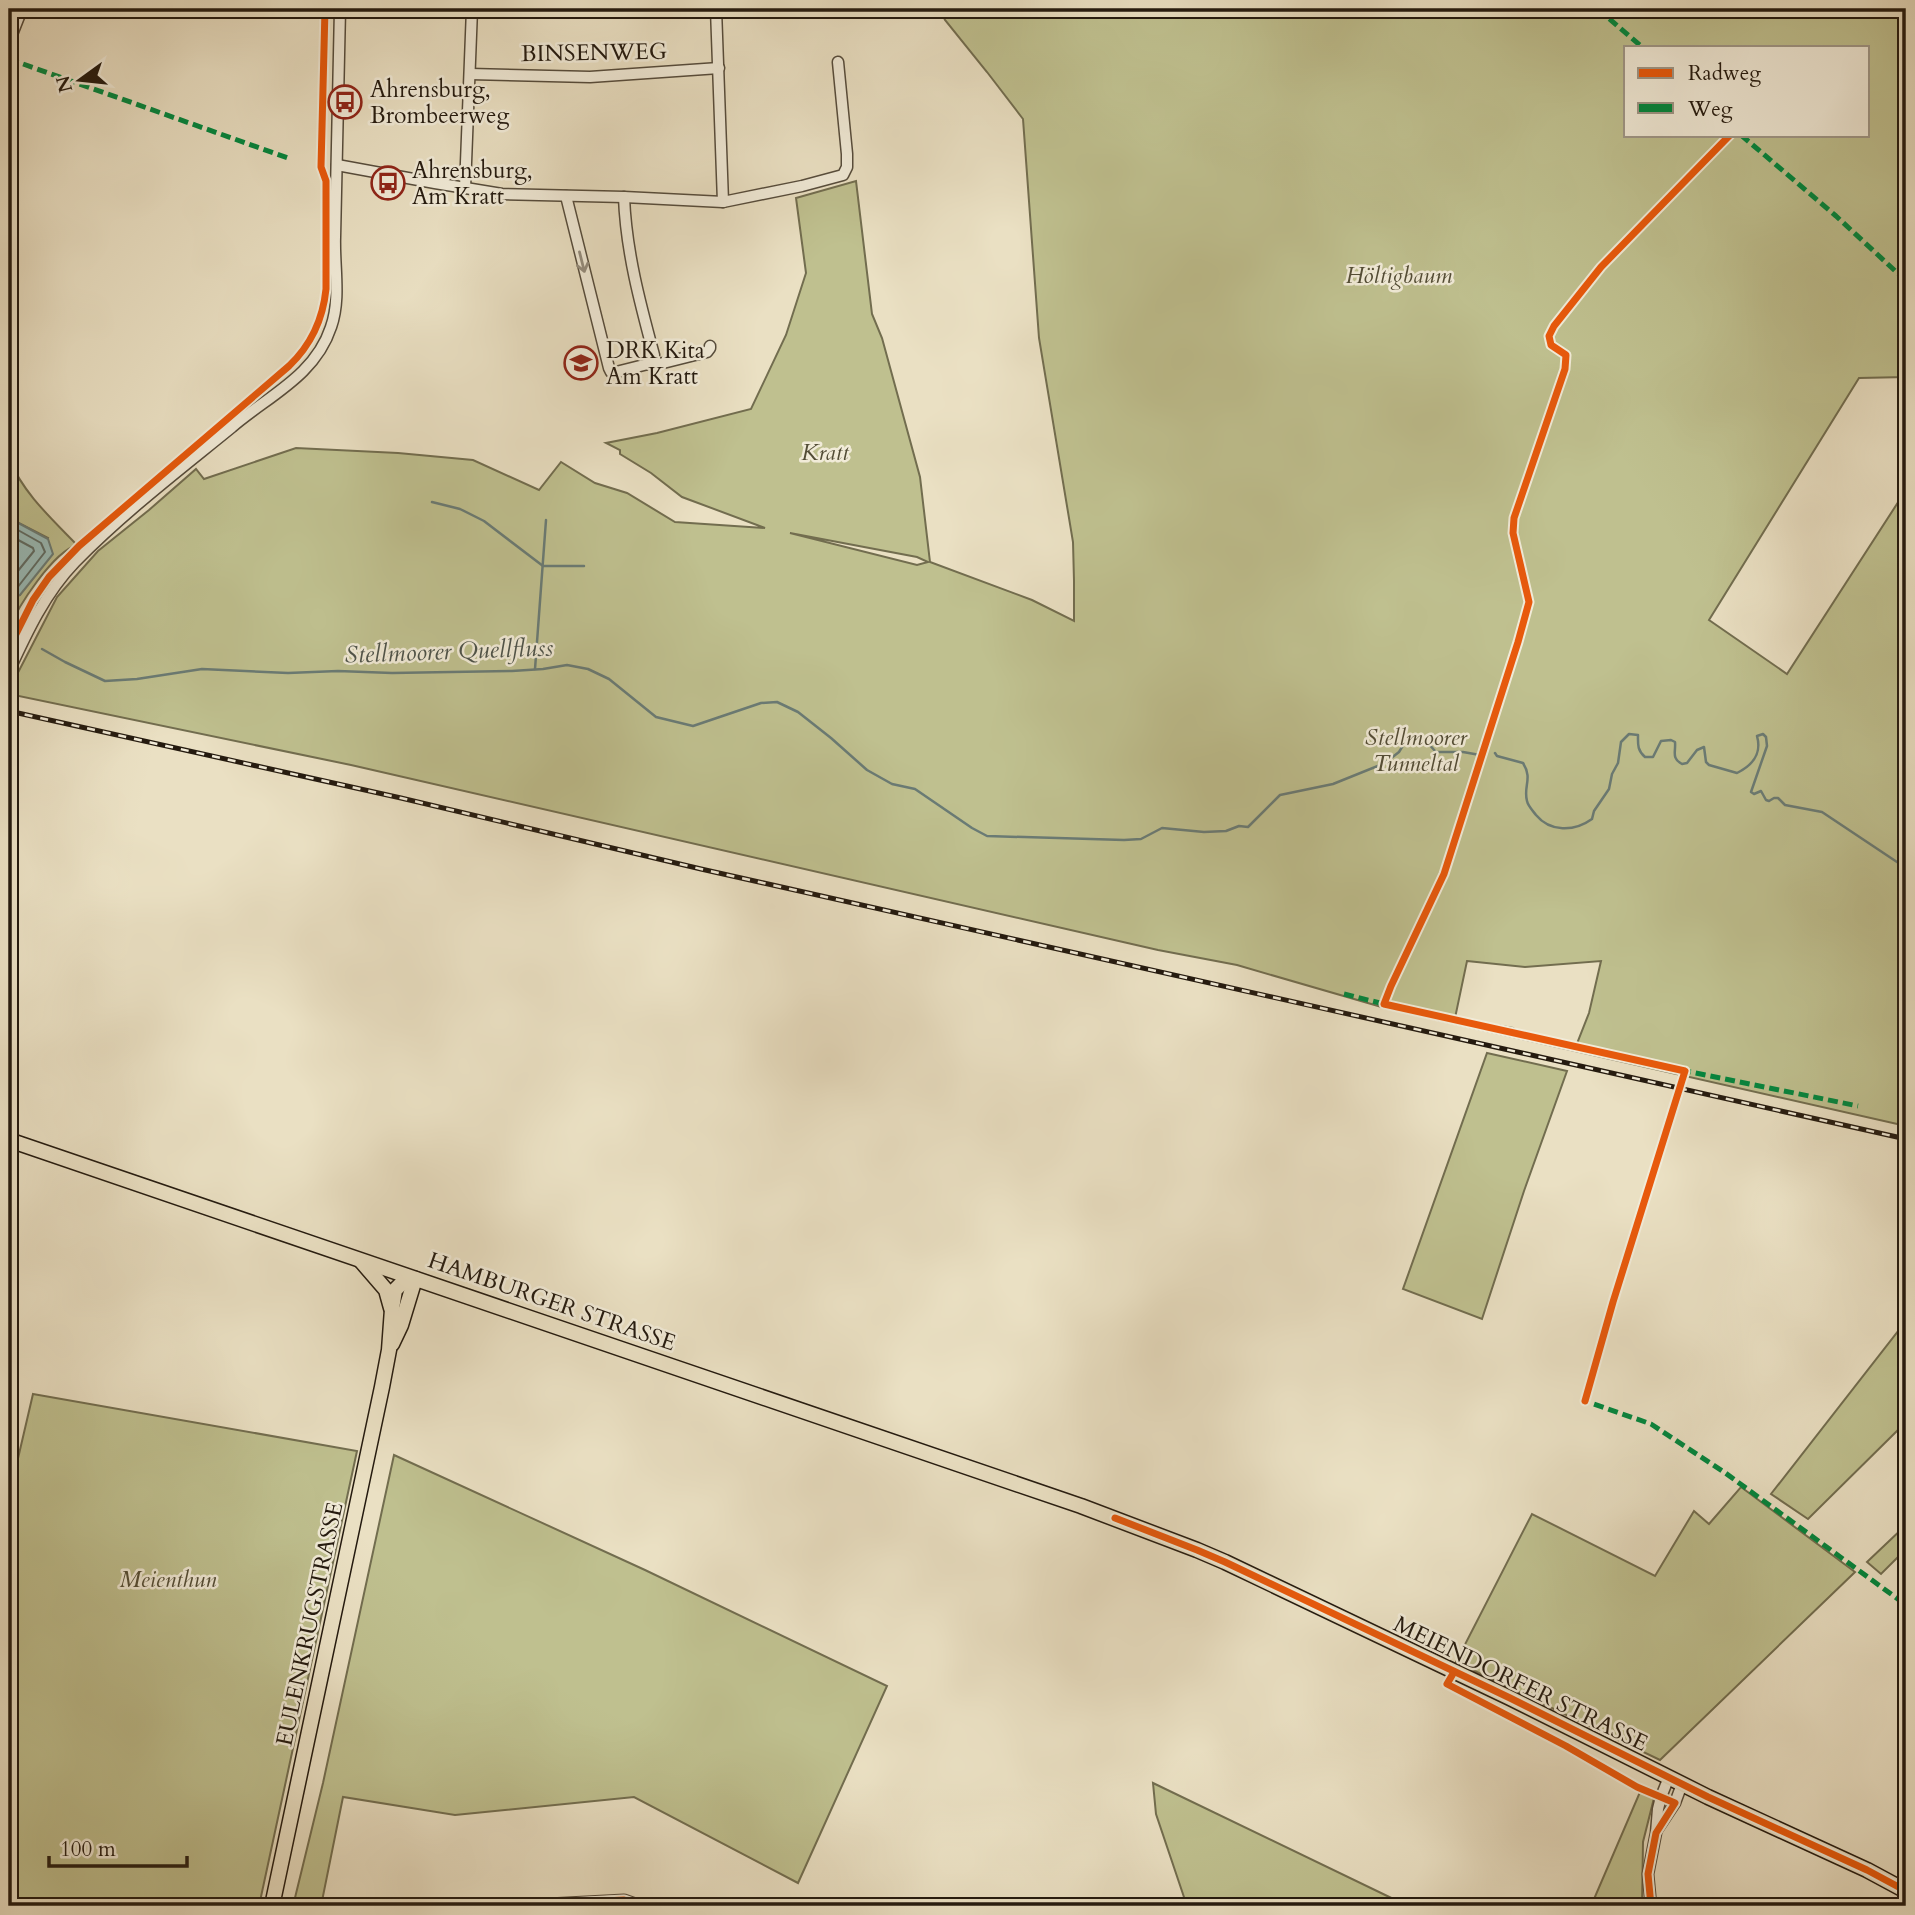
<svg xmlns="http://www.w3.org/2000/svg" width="1915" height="1915" font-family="Cardo,serif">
<rect width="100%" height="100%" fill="#eae0c3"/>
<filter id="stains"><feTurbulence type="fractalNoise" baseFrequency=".00286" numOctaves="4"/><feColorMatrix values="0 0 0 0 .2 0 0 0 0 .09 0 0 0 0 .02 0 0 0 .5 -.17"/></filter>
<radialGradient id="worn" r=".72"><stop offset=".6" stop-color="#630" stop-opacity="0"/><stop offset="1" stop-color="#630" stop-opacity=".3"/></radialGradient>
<g fill="#bfc08f" stroke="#726d4f" stroke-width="2" fill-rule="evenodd">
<path d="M940,9H1906V377L1859,378L1709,620L1787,674L1906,490V1126L1385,1008L1237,965L1158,950L351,765L9,694V690L57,597L98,551L149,510L196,469L204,479L296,448L398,453L473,460L539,490L561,462L595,483L627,493L675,522L765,528L682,497L651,473L620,454V450L606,443L657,433L751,409L786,335L806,273L796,198L856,181L872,314L882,338L920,477L930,562L1032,600L1074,621V581L1073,542L1039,338L1023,119L987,72L945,20ZM1626,47H1868V135H1626ZM790,533L917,557L928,562L917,565ZM1467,961L1525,967L1601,961L1589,1013L1576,1046L1520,1033L1513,1028L1455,1018Z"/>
<path d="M9,459C24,494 51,518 77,545C53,552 18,606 9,629V598L20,595L48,538L9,518Z"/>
<path d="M1487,1053L1567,1071L1524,1191L1482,1319L1403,1289Z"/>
<path d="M1906,1321V1422L1808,1519L1771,1494Z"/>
<path d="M33,1394L357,1451L259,1906H9V1497Z"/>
<path d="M394,1455L645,1570L887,1686L798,1883L634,1797L455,1815L343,1797L321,1906H293L323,1783Z"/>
<path d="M1741,1487L1855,1572L1660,1760L1456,1662L1532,1514L1655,1576L1694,1511L1709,1524Z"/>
<path d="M1906,1525V1549L1881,1574L1867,1562Z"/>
<path d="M1153,1783L1408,1906H1187L1156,1814Z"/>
<path d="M1640,1792L1654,1798L1643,1842L1642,1906H1591Z"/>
</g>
<path fill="#99bcb9" stroke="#6a7b75" stroke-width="2" d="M9,518L48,539L53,554L20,595L9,598Z"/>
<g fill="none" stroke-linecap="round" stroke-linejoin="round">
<g stroke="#5e6b64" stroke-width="2">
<path d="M9,525L41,543L45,552L17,588L9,591"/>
<path d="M9,535L33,548L34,551L9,582"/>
</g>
<g stroke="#6a7b75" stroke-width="2.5">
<path d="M432,502L460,509L484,521L543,566H584"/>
<path d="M42,649L65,662L105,681L137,679L202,669L288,673L338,671L392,673L512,671L543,669L567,665L588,669L609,679L656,717L693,726L761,703L777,702L798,712L831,738L867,770L892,784L915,789L972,828L987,836L1124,840L1141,839L1162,828L1204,832L1226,831L1239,826L1248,827L1280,795L1333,784L1385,763L1399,752L1407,739L1425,740L1436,752H1463L1480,755"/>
<path d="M535,669L546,520"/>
<path d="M1495,753L1497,756L1523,763C1533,779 1523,786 1527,801C1528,806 1533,811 1536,815C1550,832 1574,832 1592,819L1594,811L1609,789L1612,774L1618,763L1621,742L1629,734L1638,735C1638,744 1637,750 1645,757H1653L1661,741L1671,740L1675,742C1676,752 1671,758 1682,764L1687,763L1697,750L1704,747L1706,762L1709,765L1737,773C1753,765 1762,754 1757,736L1763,734L1766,737L1767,746L1751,792L1754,794L1761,791L1766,800L1769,801L1774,798H1778L1785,805L1822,812L1906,868"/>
</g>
<defs>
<g id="minor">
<path d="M716,9L723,202"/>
<path d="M9,42L22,9"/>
<path d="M470,74L590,77L719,68"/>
<path d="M337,165L435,183L502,194L624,197L723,202L802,186L843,175L847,167V154L838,62"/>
<path d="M465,188L472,9"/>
<path d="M566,196L609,368L611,372H616L652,363L654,355C640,303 626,251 624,197"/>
<path d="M652,363L659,364L707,352L710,348V346"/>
<path d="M9,671C27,632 45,593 75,562C123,513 178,471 232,427C268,396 315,376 331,327C341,299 334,267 335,237C337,161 339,85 340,9"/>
<path d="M1657,1830L1675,1803L1682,1784"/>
<path d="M510,1906L624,1900L641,1906"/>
<path d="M1651,1906L1648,1874L1656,1833L1658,1809L1661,1797L1669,1777"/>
</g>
<g id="major">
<path d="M9,1140L1081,1506L1197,1550L1225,1562L1510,1698L1708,1797L1867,1870L1906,1891"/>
<path d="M361,1261L386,1290L391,1308"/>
<path d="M392,1344L401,1325L415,1279"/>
<path d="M272,1906L382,1387L389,1350L392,1309L395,1290L402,1283L415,1279"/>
</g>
</defs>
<use href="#minor" stroke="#564c3c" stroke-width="13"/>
<use href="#major" stroke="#241a0f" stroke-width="17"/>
<use href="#minor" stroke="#f1ebd8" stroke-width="10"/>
<use href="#major" stroke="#eae0c3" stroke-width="14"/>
<defs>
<path id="rail" d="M9,711L401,798L701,869L1906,1139"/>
</defs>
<use href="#rail" stroke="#241a0f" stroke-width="5"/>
<use href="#rail" stroke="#f1ebd8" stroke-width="2.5" stroke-dasharray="8" stroke-linecap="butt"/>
<g stroke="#00873e" stroke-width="5" stroke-dasharray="10 5" stroke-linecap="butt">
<path d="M1598,9L1642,47"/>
<path d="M9,59L288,158"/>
<path d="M1741,135L1836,216L1906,281"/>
<path d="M1344,994L1384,1004"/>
<path d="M1681,1070L1858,1106"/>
<path d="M1587,1396L1585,1401L1651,1424L1724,1472L1906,1605"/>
</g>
<defs>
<g id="cycleway">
<path d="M9,648L33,600L49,577L79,546L289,366C311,345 323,319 326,289V181L321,167L325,9"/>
<path d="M1585,1401L1613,1302L1685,1071L1384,1004L1391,986L1444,874L1518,642L1529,602L1513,533L1514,518L1565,369L1566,355L1551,345L1549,336L1554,326L1601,267L1730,135"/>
<path d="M1115,1518L1197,1550L1225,1562L1510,1698L1708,1797L1867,1870L1906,1891"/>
<path d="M1454,1672L1447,1684L1566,1746L1637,1787L1675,1803L1656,1833L1648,1874L1651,1906"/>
<path d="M510,1906L624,1900L641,1906"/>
</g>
</defs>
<use href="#cycleway" stroke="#f1ebd8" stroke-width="11"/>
<use href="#cycleway" stroke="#e8590c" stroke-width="7"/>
</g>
<defs><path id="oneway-shaft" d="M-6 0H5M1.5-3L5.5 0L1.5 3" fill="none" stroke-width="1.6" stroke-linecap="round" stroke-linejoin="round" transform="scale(1.75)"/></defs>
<use stroke="#958d7e" href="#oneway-shaft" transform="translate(582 262) rotate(76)"/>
<defs>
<symbol id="bus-ring" viewBox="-11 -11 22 22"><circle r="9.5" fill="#f1ebd8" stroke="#8f2418" stroke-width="1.5"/><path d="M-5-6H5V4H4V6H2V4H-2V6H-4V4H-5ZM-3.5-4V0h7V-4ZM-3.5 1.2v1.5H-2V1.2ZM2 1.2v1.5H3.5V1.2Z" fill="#8f2418"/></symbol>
<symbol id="school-ring" viewBox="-11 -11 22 22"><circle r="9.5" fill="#f1ebd8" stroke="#8f2418" stroke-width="1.5"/><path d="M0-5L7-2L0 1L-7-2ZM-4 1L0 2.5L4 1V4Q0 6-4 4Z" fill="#8f2418"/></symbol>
</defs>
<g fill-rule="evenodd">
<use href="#bus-ring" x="326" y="83" width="38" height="38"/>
<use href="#bus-ring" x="369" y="164" width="38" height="38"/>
<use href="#school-ring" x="562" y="344" width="38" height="38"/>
</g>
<g text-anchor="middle" stroke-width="5" stroke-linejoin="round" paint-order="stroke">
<g font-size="23" fill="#241a0f" stroke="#f1ebd8">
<text transform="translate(594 52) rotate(-1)" y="8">BINSENWEG</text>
<text transform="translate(552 1301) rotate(19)" y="8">HAMBURGER STRASSE</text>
<text transform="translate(309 1624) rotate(-78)" y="8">EULENKRUGSTRASSE</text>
<text transform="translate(1521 1683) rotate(26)" y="8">MEIENDORFER STRASSE</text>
</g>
<g font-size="23" fill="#241a0f" stroke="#f1ebd8" text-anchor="start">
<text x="370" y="97">Ahrensburg,<tspan x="370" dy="26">Brombeerweg</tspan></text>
<text x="412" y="178">Ahrensburg,<tspan x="412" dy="26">Am Kratt</tspan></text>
<text x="606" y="358">DRK Kita<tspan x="606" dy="26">Am Kratt</tspan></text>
</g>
<g font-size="23" font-style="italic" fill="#524c35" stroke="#f1ebd8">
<text x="1399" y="283">Höltigbaum</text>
<text x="825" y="460">Kratt</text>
<text x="1416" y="745">Stellmoorer<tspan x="1416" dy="26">Tunneltal</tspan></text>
<text x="168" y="1587">Meienthun</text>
</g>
<g font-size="24" font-style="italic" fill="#4d534a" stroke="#f1ebd8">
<text transform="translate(449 651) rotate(-2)" y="8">Stellmoorer Quellfluss</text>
</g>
</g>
<rect width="1915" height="1915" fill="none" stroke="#eae0c3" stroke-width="35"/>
<rect x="10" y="10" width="1894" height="1894" fill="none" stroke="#241a0f" stroke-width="3.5"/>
<rect x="18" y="18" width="1880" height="1880" fill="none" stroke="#241a0f" stroke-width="2"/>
<rect x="1624" y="46" width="245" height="91" fill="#f1ebd8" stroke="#9f9788" stroke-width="2"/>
<rect x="1638" y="68" width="35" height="10" fill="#e8590c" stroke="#9f9788" stroke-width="2"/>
<text x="1688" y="80" font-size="21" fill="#241a0f">Radweg</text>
<rect x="1638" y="103" width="35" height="10" fill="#00873e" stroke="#9f9788" stroke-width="2"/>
<text x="1688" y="116" font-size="21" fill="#241a0f">Weg</text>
<g transform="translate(80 80) rotate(255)" stroke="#f1ebd8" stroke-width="5" paint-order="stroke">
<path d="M0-5L12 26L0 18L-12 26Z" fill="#241a0f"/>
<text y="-10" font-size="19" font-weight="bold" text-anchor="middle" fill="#241a0f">N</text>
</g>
<path d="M49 1856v10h138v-10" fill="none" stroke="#241a0f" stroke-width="3.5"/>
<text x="60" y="1856" font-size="21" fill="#241a0f" stroke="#f1ebd8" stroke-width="5" paint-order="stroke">100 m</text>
<rect width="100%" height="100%" filter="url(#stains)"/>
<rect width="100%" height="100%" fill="url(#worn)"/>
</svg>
